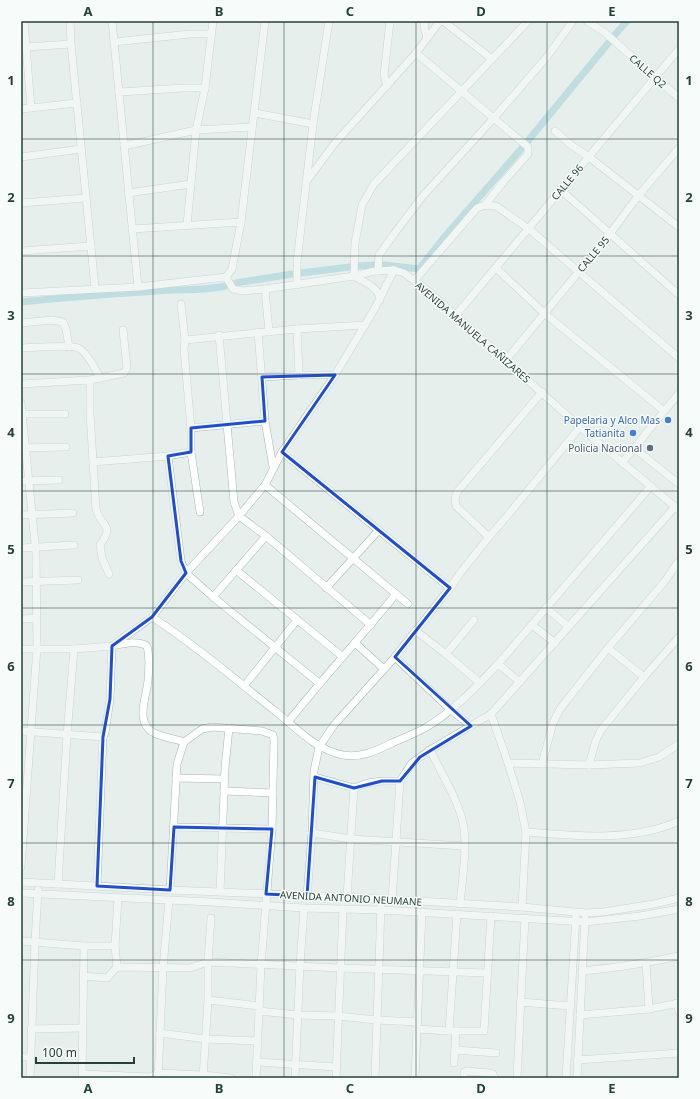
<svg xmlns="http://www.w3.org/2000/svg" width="700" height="1099" font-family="'Noto Sans',sans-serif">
<rect width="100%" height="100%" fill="#e6efeb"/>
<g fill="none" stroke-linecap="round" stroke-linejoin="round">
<g stroke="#8ec9d4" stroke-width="7">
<path d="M612,38L627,21"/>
<path d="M527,142L610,41"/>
<path d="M384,265L419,269L447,234L522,148"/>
<path d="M358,266L374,265"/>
<path d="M301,273L350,267"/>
<path d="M236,283L292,274"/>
<path d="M21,302C67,297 112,294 158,291C180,289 204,291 225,286"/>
</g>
<defs>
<g id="minor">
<path d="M24,21L31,108"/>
<path d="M70,21L71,44L95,288"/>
<path d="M112,21L138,287"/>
<path d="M425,21L424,27L427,38"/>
<path d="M443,21L492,59"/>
<path d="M587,21L604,32L679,98"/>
<path d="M114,42L190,34H212"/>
<path d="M26,47L71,44"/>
<path d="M416,53L528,147V154L504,181L485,205"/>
<path d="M387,86L384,75L390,21"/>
<path d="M119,92L183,88H205"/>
<path d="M21,109L77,103"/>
<path d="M255,113L313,124"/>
<path d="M555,131L571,145L589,157L679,227"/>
<path d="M124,146L196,130L252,127"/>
<path d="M21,157L81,149"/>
<path d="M306,182L335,143L416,53L440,21"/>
<path d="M561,190L679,295"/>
<path d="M128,193L191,184"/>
<path d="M21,203L86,198"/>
<path d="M187,225L196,130L205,88L213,21"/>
<path d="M132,229L241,222"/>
<path d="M21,251L91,246"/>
<path d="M496,268L544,313L664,411"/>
<path d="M378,271L379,255L394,234L422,197L493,119L546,58L573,21"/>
<path d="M226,277L233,289L242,291L265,289L354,276L375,271L394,270L404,273L427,290L580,427L679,510"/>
<path d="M414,281L477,208L485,205L496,206L529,229L679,358"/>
<path d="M297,285V262L313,124L329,21"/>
<path d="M265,289L269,332"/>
<path d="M21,293L138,287L226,277L232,269L241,222L265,21"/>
<path d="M380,300C379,287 364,282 354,276L355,243L362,205L374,184L528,21"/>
<path d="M181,304L185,340"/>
<path d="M455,316L679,49"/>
<path d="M21,323L52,320L63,322L66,329L69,347"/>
<path d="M258,332L265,421L273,467"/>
<path d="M219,335L234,502L239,516L266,536L371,625"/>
<path d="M21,348C32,348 69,344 78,348C86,351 96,370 100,378"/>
<path d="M506,360L609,235L638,196L679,148"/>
<path d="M299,375H335"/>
<path d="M262,377L299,375L297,329"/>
<path d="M90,380V413L96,509C100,527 116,523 100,545L102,558L109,574"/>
<path d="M21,384L90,380L124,373L127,368L123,330"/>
<path d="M21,403L36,553L37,648L21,867"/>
<path d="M21,414H65"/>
<path d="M191,428L265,421"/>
<path d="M22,448L66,447"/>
<path d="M634,448L679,484"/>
<path d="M282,452L450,588"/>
<path d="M168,456L181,561L186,573L213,597L319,683"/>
<path d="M93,462L168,456L191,452"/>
<path d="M622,463L679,393"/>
<path d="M21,481L59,480"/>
<path d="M265,485L408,604"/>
<path d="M200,512L191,452V428L184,349L185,340L297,329L365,325"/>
<path d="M21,515L73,513"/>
<path d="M489,537L456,506L455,499L457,492L542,392"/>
<path d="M21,548L74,545"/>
<path d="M236,570L343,657"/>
<path d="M21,582L78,580"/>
<path d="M326,588L379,530"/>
<path d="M213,597L266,536"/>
<path d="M546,608L569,627"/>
<path d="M152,617C195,645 235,679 275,711C297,728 314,749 343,755C361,758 376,751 392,743C403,738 414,734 425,728C453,712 476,687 498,664L651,486"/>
<path d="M21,619L37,618"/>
<path d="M532,625L555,643"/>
<path d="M416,631L446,654L474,620"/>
<path d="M355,643L384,669"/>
<path d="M608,648L644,677"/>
<path d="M21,649H74L112,646L152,617L186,573L239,516L265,485L282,452L335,375L375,308L394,270"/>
<path d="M446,654L480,683"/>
<path d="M395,657L451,710L471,726"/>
<path d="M498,664L520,682"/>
<path d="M244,686L297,620"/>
<path d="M491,714L508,763L520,802L526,832L522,907"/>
<path d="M289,721C323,678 361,637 396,594"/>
<path d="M21,731L103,737"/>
<path d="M508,763L589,765L640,763L659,757L679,744"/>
<path d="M542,764L553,723L560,709L608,648L665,581L678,562"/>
<path d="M589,765L596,740L601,730L644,677L679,637"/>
<path d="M315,777L354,788L368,783L382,781H400"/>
<path d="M176,778L224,779"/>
<path d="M224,791L273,793"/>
<path d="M174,827L272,829"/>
<path d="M526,832C575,836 633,842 679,821"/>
<path d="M312,833L351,839L464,846"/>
<path d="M21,882L170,890L347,897L522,907L586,913L603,912L654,904L679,898"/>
<path d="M58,884L67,735L74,649"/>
<path d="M97,886L103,737L105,733L110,699L112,646C123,644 137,640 147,646C150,657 149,669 148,680C147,696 134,723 154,733C163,737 174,739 184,742"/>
<path d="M170,890L177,764L184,742L202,729L212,727L262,731L273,735L274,740L272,829L261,965L256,1078"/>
<path d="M220,892L225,768L229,728"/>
<path d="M21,893L211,902L304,908L381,910L585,922L640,916L679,909"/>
<path d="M307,896L312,833L314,771L319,747L334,725L395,657L450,588L461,572L489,537L508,515L580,427"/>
<path d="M347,897L354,788"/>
<path d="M392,900L400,781L412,763L430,750"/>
<path d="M460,904C462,880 468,846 463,823C458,800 441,772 430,750L491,714L675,507"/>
<path d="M21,941L84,946H115"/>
<path d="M646,963L649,1009"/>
<path d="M117,967L115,946L118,898"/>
<path d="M582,971C615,968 647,963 679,956"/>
<path d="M83,976L107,978L117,967L190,968L208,962L340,968L487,973"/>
<path d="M208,1000L259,1006"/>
<path d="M520,1002L570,1006"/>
<path d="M677,1003L679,1012"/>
<path d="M259,1011L298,1015L338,1016L376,1020L418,1022"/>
<path d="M580,1015L649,1009L679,1003"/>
<path d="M31,1029L82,1028"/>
<path d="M417,1029L449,1031H484L491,916"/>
<path d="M449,1031L457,914"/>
<path d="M160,1033L206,1039L257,1041"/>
<path d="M455,1050L496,1053"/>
<path d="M21,1057H30"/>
<path d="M577,1060L679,1053"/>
<path d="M257,1062L336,1067"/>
<path d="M454,1063L456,1031"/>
<path d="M83,1074L150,1077L159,1073L203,1075L231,1078"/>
<path d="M82,1077L84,946"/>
<path d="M30,1078L35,942L38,890"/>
<path d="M158,1078L163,968L169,900"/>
<path d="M203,1078L208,1000V962L211,918"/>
<path d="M295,1078L300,965L304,908"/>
<path d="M336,1078L343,909"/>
<path d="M375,1078L381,906"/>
<path d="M415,1078L422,912"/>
<path d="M464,1078V1072L467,1071L489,1073L493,1074L494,1078"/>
<path d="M517,1078L525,918"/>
<path d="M566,1078L576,916"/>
<path d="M577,1078L585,919"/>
</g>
</defs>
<use href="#minor" stroke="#a8b8b2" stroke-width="8"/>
<use href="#minor" stroke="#fff" stroke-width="7"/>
</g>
<path d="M0 0H700V1099H0ZM335,375L282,452L450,588L395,657L471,726L420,757L400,781H382L354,788L315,777L307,896L266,894L272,829L174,827L170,890L97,886L103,737L110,699L112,646L152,617L186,573L181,561L168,456L191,452V428L265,421L262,377Z" fill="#e6efeb" fill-opacity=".55" fill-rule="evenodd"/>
<path fill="none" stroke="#1d4ed8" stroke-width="3" stroke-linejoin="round" d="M335,375L282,452L450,588L395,657L471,726L420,757L400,781H382L354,788L315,777L307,896L266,894L272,829L174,827L170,890L97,886L103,737L110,699L112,646L152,617L186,573L181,561L168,456L191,452V428L265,421L262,377Z"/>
<path fill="none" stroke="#24423a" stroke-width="1" stroke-opacity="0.55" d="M153,21V1078M284,21V1078M416,21V1078M547,21V1078M21,139H679M21,256H679M21,374H679M21,491H679M21,608H679M21,725H679M21,843H679M21,960H679"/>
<g fill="#3f7fe0" stroke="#f7fbf9" stroke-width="1.5">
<circle cx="668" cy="420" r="4"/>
<circle cx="633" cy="433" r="4"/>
</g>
<circle fill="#5c6f8a" stroke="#f7fbf9" stroke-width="1.5" cx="650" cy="448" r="4"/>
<g text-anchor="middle" stroke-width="3" stroke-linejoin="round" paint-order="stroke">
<g font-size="10" fill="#24423a" stroke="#f7fbf9">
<text transform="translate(648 71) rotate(41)" y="4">CALLE Q2</text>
<text transform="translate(567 182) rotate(-50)" y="4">CALLE 96</text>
<text transform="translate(593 254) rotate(-50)" y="4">CALLE 95</text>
<text transform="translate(473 332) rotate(41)" y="4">AVENIDA MANUELA CAÑIZARES</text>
<text transform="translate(351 898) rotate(3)" y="4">AVENIDA ANTONIO NEUMANE</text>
</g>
<g font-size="10" fill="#366cbe" stroke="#f7fbf9" text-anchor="end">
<text x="660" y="424">Papelaria y Alco Mas</text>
<text x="625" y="437">Tatianita</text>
</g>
<g font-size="10" fill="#4e5e75" stroke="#f7fbf9" text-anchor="end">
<text x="642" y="452">Policia Nacional</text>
</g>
</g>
<rect width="700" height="1099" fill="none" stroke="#f7fbf9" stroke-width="44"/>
<path d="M36 1057v6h98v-6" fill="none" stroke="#24423a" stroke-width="2"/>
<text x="42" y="1057" font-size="12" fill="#24423a" stroke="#f7fbf9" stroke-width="3" paint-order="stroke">100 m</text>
<rect x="22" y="22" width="656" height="1055" fill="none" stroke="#24423a" stroke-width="1.5"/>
<g font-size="13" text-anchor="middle" font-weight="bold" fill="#24423a">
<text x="88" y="16">A</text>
<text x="219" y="16">B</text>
<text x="350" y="16">C</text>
<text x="481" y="16">D</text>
<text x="612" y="16">E</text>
<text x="11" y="85">1</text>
<text x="689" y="85">1</text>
<text x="11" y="202">2</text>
<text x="689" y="202">2</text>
<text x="11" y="320">3</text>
<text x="689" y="320">3</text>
<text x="11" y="437">4</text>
<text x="689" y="437">4</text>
<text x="11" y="554">5</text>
<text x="689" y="554">5</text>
<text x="11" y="671">6</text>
<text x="689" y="671">6</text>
<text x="11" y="788">7</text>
<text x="689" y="788">7</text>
<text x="11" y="906">8</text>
<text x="689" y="906">8</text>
<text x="11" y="1023">9</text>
<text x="689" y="1023">9</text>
<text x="88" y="1093">A</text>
<text x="219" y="1093">B</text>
<text x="350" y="1093">C</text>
<text x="481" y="1093">D</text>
<text x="612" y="1093">E</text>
</g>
</svg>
